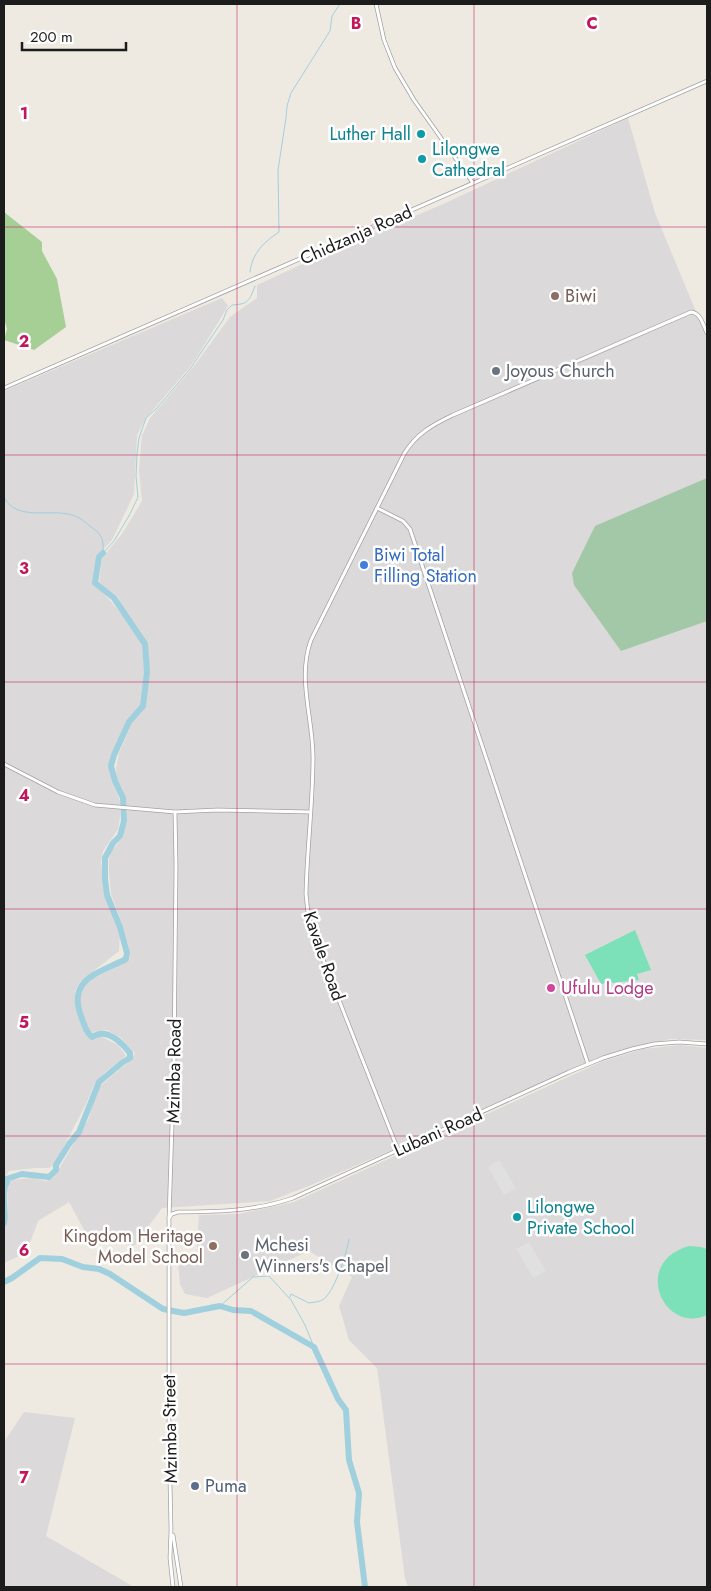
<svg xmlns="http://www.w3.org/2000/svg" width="711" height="1591" font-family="Jost,sans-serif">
<rect width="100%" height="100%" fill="#eeeae2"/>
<g fill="#dbd9d9">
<path d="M628,118L655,213L707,338V1040L669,1039L576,1070L311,1185L270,1201L162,1208L134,1246L89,1239L69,1202L38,1221L26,1253L4,1263V1226L8,1212L7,1189L10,1180L33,1178L46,1181L54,1177L89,1118L92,1103L100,1086L131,1060L135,1053L120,1037L107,1030L92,1032L87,1027L80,1002L81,995L84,985L94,978L126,962L130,958L129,948L122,923L111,894L109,873V859L111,852L122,838L127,821L126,801L123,790L117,780L116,769L119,753L132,723L143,711L149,679V663L147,643L124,610L118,597L99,583L102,558L122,534L142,501L139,470L141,446L142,436L150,418L194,366L230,317L257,298V285L307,262L441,205Z"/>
<path d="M222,298L228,306L200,352L189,368L146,418L137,435L134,494L112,540L98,555L94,584L109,599L139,636L142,645L145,675L142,706L129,722L109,765L112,781L120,801V817L118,829L103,851L101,862L104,886L120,932L119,951L81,981L75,991L77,1009L82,1029L91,1039L100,1036L118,1045L126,1056L105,1072L94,1085L85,1106L54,1165L49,1168H35L9,1171L4,1178V391Z"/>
<path d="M680,1045L707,1048V1587H408L405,1578L377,1368L349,1340L339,1306L352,1277L309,1251L207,1298L185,1294L180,1284L178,1263L196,1261L199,1215L239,1214L294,1202L601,1062L643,1049Z"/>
<path d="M24,1412L75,1418L46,1536L134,1587H4V1442Z"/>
</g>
<path fill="#a6cf95" d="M4,212L42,242V251L57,279L66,327L34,350L4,340L7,329L4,318Z"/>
<path fill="#a2c8a7" d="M707,478V621L621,651L574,585L572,573L595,526Z"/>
<g fill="#7ce1b9">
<path d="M635,930L651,970L637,974L639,980L601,984L585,955Z"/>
<path d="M689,1246L701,1247L707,1249V1315C665,1335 630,1263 689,1246Z"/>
</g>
<g fill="#e0e0e0">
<path d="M499,1160L516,1188L504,1195L488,1167Z"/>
<path d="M529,1242L546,1271L533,1278L516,1249Z"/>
</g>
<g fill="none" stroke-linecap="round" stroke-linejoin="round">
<g stroke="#a0d0de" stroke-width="1">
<path d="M250,272C252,253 264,242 279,232L278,170L286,118L287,106L291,93L330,31L332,16L340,4"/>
<path d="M4,497C16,523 53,507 75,516C81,518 86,523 91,527C102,534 104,540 103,552"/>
<path d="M103,553L114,541L130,514L138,497L136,476L137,454L139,438L146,418L156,409L190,369L223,320L227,310L232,305C249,304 249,301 255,286"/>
<path d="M290,1297L291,1294L309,1303C314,1302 321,1302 325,1298C335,1289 347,1253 349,1239"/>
<path d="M220,1306L253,1277L269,1276L291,1300L305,1325L314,1347"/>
</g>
<g stroke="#a0d0de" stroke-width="6">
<path d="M4,1223C7,1210 0,1193 7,1182L6,1179L22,1174L49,1177L56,1170V1165L69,1144L79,1132L99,1082L123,1062L130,1058V1053C121,1042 107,1027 92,1037C85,1031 84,1024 81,1016C67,978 100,973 126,959L127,953L120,927L107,895L105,879V858L113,843L120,836L124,821L123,798L115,781L111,766L114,755L129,722L143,706L147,672L145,644L114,598L95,583L99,557L103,553"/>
<path d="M4,1282L12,1278L40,1258L62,1259L83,1267L99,1269L110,1274L163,1309L184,1313L220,1306L233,1310L251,1311L314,1347L338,1399L346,1410L349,1460L359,1493L357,1522L365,1587"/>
</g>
<defs>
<g id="tertiary">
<path d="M376,4L384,40L395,68L414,100L473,183"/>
<path d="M4,388L707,81"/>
<path d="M377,508L403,521L410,529L588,1064"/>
<path d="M4,764L58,792L95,805L175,812L217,810L310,812"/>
<path d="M398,1150L313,934L308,913L306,894C307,848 313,803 313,757C313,718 297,678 311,640L404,454C416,434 432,425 453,415L691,312C701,313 703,325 707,333"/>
<path d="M169,1218L172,1214L178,1212C217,1212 256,1211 293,1198L569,1072L603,1058L632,1049L654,1044L679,1042L707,1044"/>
<path d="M173,1535L181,1587"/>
<path d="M173,1587L170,1558L171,1530L169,1432V1219L174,1061L176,865L175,812"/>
</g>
</defs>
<use href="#tertiary" stroke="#a3a3a3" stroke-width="4.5"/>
<use href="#tertiary" stroke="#fff" stroke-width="3"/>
</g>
<path fill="none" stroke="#c2185b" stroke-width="1" stroke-opacity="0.55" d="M237,4V1587M474,4V1587M4,227H707M4,455H707M4,682H707M4,909H707M4,1136H707M4,1364H707"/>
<g fill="#0f9aa8" stroke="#fff" stroke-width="2">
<circle cx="421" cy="134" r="5"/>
<circle cx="422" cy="159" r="5"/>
<circle cx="517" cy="1217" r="5"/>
</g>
<g fill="#8d6e63" stroke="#fff" stroke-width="2">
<circle cx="555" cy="296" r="5"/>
<circle cx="213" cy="1246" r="5"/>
</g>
<g fill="#6b7280" stroke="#fff" stroke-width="2">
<circle cx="496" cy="371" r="5"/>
<circle cx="245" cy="1255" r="5"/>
</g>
<circle fill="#3f7fe0" stroke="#fff" stroke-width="2" cx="364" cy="565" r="5"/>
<circle fill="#d1479c" stroke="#fff" stroke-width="2" cx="551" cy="988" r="5"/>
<circle fill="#5c6f8a" stroke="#fff" stroke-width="2" cx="195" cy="1486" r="5"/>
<g text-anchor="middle" stroke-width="5" stroke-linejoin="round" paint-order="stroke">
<g font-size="18" fill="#0d838f" stroke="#fff" text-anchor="start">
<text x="411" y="140" text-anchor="end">Luther Hall</text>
<text x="432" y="155">Lilongwe<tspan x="432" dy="21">Cathedral</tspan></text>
<text x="527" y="1213">Lilongwe<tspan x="527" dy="21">Private School</tspan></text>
</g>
<g font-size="18" fill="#1c1c1c" stroke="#fff">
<text transform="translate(356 235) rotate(-24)" y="6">Chidzanja Road</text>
<text transform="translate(324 956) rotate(71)" y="6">Kavale Road</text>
<text transform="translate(174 1071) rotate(-89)" y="6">Mzimba Road</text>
<text transform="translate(438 1132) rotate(-24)" y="6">Lubani Road</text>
<text transform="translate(170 1429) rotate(-91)" y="6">Mzimba Street</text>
</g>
<g font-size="18" fill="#785e54" stroke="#fff" text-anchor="start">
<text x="565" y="302">Biwi</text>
<text x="203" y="1242" text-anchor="end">Kingdom Heritage<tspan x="203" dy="21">Model School</tspan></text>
</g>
<g font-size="18" fill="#5b616d" stroke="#fff" text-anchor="start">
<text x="506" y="377">Joyous Church</text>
<text x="255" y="1251">Mchesi<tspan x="255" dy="21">Winners's Chapel</tspan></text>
</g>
<g font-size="18" fill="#366cbe" stroke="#fff" text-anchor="start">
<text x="374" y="561">Biwi Total<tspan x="374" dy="21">Filling Station</tspan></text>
</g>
<g font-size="18" fill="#b23c85" stroke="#fff" text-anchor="start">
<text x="561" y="994">Ufulu Lodge</text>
</g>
<g font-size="18" fill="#4e5e75" stroke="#fff" text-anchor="start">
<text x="205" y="1492">Puma</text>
</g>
</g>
<g font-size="16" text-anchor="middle" font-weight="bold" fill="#c2185b" stroke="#fff" stroke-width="5" stroke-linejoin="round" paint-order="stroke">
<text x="356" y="29">B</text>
<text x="592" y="29">C</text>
<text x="24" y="119">1</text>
<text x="24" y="347">2</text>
<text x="24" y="574">3</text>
<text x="24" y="801">4</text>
<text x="24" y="1028">5</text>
<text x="24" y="1256">6</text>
<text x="24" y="1483">7</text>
</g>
<rect width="711" height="1591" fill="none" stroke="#1c1c1c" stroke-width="10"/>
<path d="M22 42v8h104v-8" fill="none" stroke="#1c1c1c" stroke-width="2.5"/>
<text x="30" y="42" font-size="15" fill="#1c1c1c" stroke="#ffffff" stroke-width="4" paint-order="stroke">200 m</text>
</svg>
